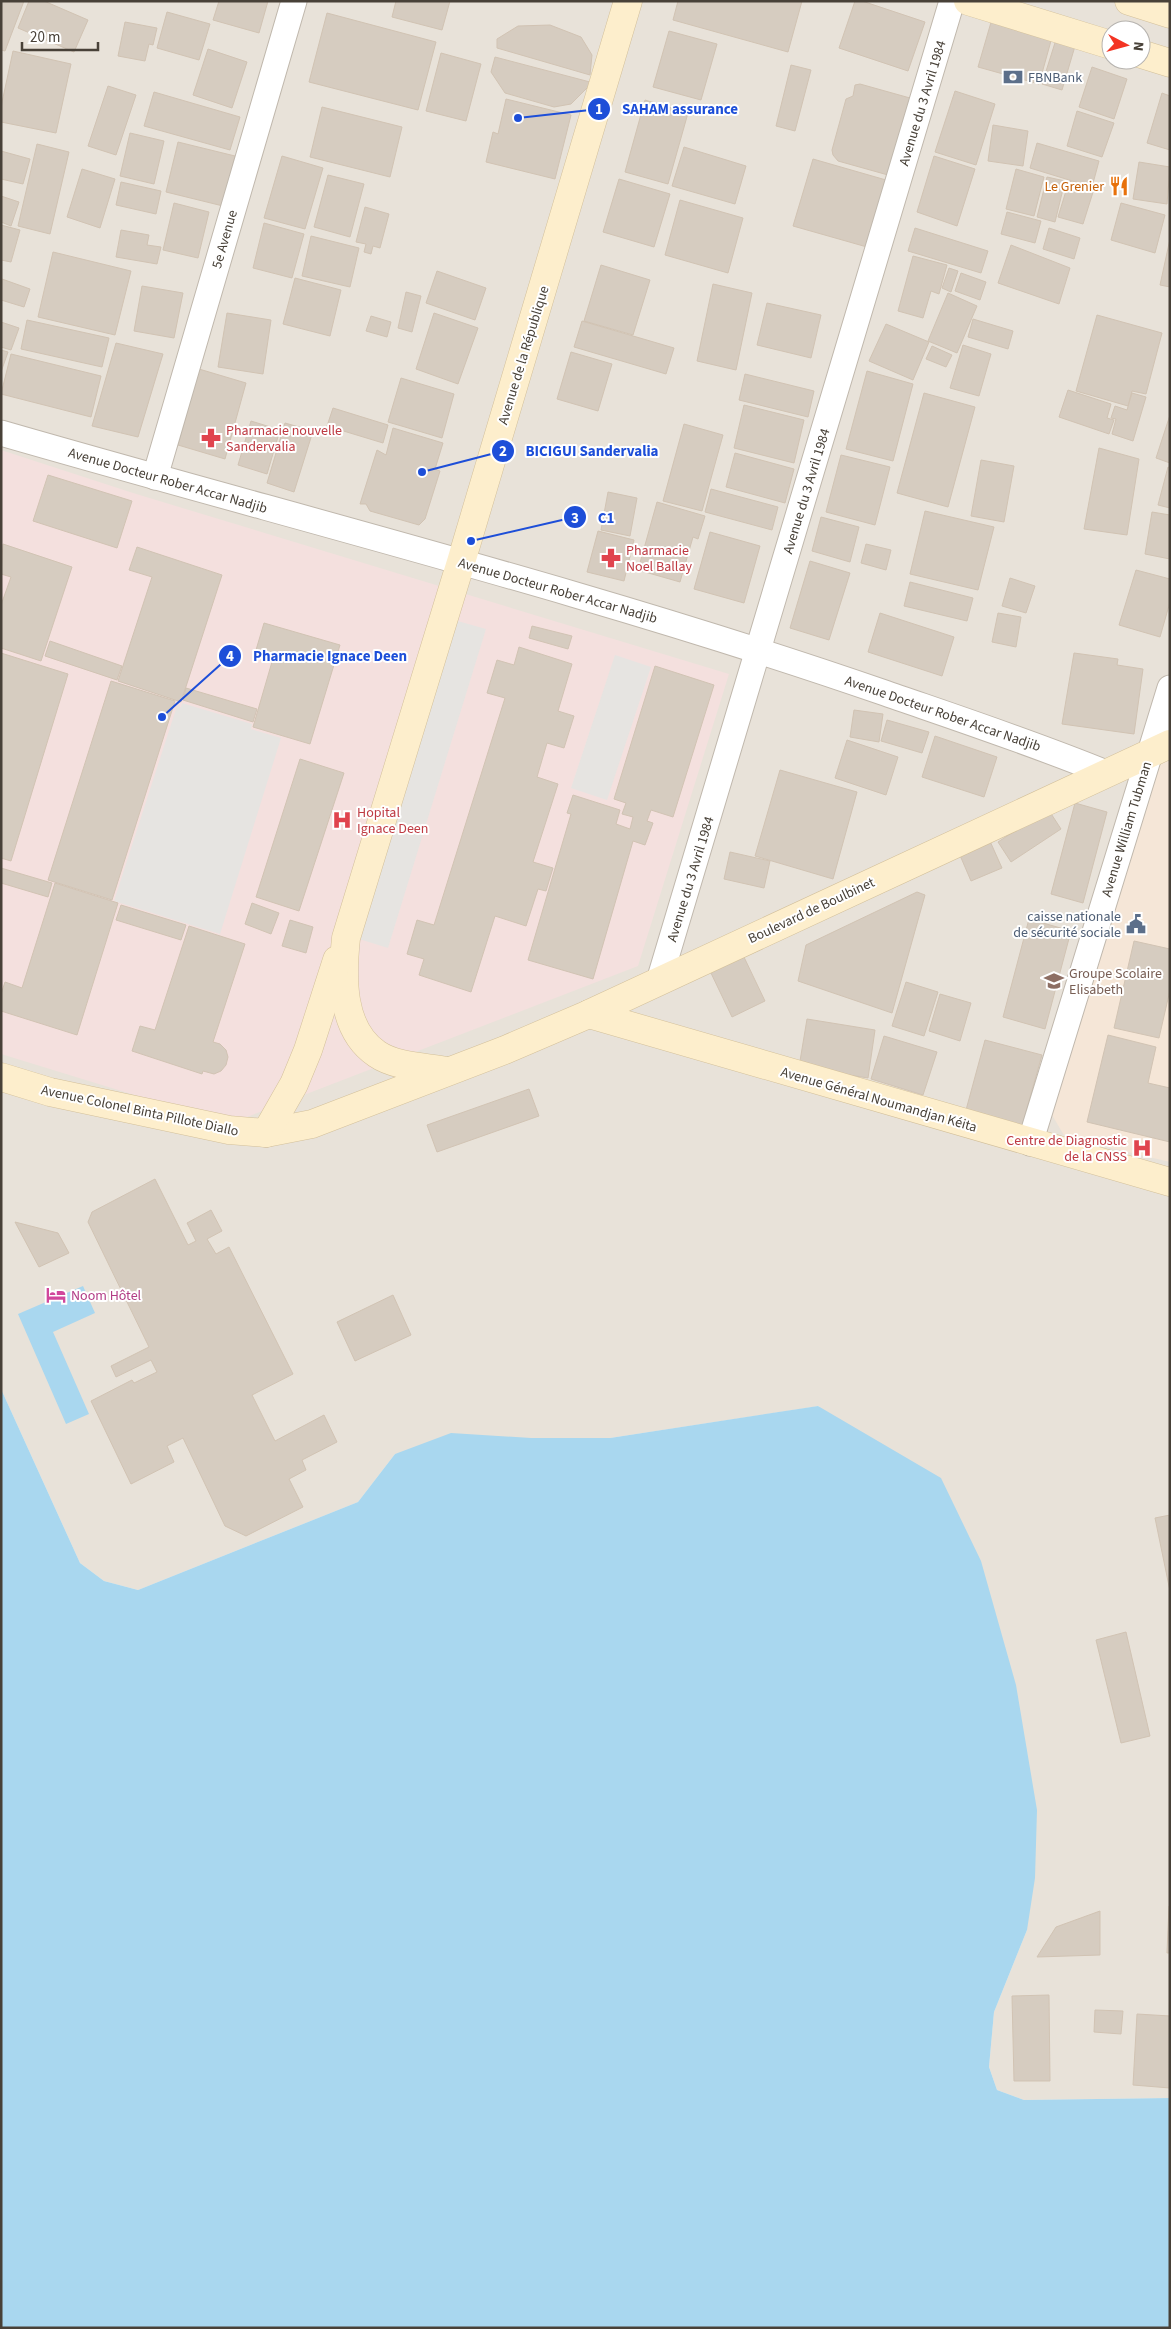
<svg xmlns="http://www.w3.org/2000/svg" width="1171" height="2329" font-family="'Source Sans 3',sans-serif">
<rect width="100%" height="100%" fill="#f5f1ea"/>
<path fill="#e8e2d9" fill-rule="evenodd" d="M1,1H1170V2098L1024,2100L997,2090L989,2067L994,2012L1027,1930L819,1406L610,1438H531L395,1454L358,1502L138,1590L104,1581L80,1563L1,1389ZM1111,30H1141V60H1111Z"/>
<path fill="#f5e6d7" d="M1170,759V1162L1065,1137L1052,1115L1055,1082L1151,766Z"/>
<path fill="#f4e0de" d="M1,450L133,493L729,674L638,966L229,1124L1,1054Z"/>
<g fill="#e6e4e1">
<path d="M454,620L486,629L388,948L356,938Z"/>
<path d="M615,655L651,667L607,800L571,788Z"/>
<path d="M182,703L252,724L251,729L281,738L220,934L114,901L177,706L181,707Z"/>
</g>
<g fill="#a9d7ef">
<path d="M83,1286L95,1313L53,1332L89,1414L66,1424L18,1314Z"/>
<path d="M1,1389L80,1563L104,1581L138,1590L358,1502L395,1454L451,1433L531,1438H610L818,1406L941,1478L981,1561L1016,1685L1037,1810L1035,1878L1027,1930L994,2012L989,2067L997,2090L1024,2100L1170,2098V2328H1Z"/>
</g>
<g fill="#d6ccc0" stroke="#d1c3b3">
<path d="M1,1H24L5,51L1,50Z"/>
<path d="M29,1H44L88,20L74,52L18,28Z"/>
<path d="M219,1H268L259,33L213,20Z"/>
<path d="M396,1H450L442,30L392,17Z"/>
<path d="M678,1H802L788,52L673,20Z"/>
<path d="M855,1H862L925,22L908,71L839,48Z"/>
<path d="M167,12L210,24L199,60L157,48Z"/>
<path d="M994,12L1054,30L1039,84L978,67Z"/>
<path d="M327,13L436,42L418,110L309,82Z"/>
<path d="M125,22L157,28L153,45L149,44L145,61L118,56Z"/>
<path d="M550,25L581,37L592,55L590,75L497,48V39L518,26Z"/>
<path d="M1059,30L1078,36L1062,90L1042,84Z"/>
<path d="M669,31L717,44L701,100L653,87Z"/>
<path d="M208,49L247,62L232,108L193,95Z"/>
<path d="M13,51L71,64L56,133L1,122V107Z"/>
<path d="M441,53L481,64L466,121L426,111Z"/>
<path d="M495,57L590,82L589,86L571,104L554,107L505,93L491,72Z"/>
<path d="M791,65L811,70L795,131L776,126Z"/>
<path d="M1092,67L1127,79L1114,119L1079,107Z"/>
<path d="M860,84L910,98L888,175L838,161L833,155L832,150L846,99L853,96L855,85Z"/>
<path d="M108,86L136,95L116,155L88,146Z"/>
<path d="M955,91L995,104L976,165L935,152Z"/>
<path d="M154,92L240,117L230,150L144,126Z"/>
<path d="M1162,93L1170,96V150L1147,143Z"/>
<path d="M506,99L571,115L555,179L486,162L493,132L498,134Z"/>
<path d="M645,100L688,113L668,184L625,172Z"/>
<path d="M322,107L402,127L390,177L310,157Z"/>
<path d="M1077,111L1114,123L1102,157L1067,146Z"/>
<path d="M993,125L1028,131L1023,166L988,161Z"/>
<path d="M130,133L164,141L154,184L120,176Z"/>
<path d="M178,142L235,156L223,206L166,192Z"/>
<path d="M1037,143L1099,161L1092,187L1030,168Z"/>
<path d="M37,144L69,152L50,234L18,226Z"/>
<path d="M684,147L746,166L735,204L672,186Z"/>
<path d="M1,151L30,159L23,184L1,179Z"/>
<path d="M282,156L323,168L305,229L264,218Z"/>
<path d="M934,156L975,169L957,226L917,212Z"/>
<path d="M813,159L893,182L874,249L793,226Z"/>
<path d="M1139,162L1170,167L1167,204L1133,199Z"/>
<path d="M82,169L115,179L100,228L67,217Z"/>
<path d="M1016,169L1044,177L1034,216L1006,209Z"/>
<path d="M328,175L364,184L350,237L314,227Z"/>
<path d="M1047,177L1065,181L1055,222L1037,217Z"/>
<path d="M619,179L670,194L654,247L603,232Z"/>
<path d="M1069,181L1094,189L1083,224L1058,217Z"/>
<path d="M121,182L161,191L156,214L116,205Z"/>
<path d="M1,196L19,202L11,226L1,222Z"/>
<path d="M680,200L743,218L728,273L665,255Z"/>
<path d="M174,203L209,212L198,258L163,250Z"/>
<path d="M1121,203L1165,215L1155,253L1111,240Z"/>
<path d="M365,207L389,214L380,248L373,246L371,254L364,252L366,244L356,242Z"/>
<path d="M1007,212L1041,221L1035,243L1001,234Z"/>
<path d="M264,223L304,234L292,278L253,268Z"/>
<path d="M1,225L20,230L11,262L1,260Z"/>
<path d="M915,228L988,251L981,273L908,251Z"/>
<path d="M1049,228L1080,238L1074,259L1043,249Z"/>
<path d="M121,230L149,235L147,245L161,247L157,264L116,257Z"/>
<path d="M311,236L359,248L350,287L302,276Z"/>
<path d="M1170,239V287L1160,285Z"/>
<path d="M1011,245L1070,268L1059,304L998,283Z"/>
<path d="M53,252L131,271L115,335L38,317Z"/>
<path d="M913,256L947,265L939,294L931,291L923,318L898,311Z"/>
<path d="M601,265L650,280L633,335L584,321Z"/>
<path d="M949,268L958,271L951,292L942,288Z"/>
<path d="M437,271L486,288L475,320L426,303Z"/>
<path d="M961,273L986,282L980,300L955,291Z"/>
<path d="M295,278L341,290L330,336L283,324Z"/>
<path d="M2,279L30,289L24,307L1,300Z"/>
<path d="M713,284L752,293L736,370L697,361Z"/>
<path d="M142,286L183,293L174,338L134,331Z"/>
<path d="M406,292L421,296L412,332L398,328Z"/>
<path d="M948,293L977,306L957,353L928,341Z"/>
<path d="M767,303L821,315L811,358L757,345Z"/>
<path d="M227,313L271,320L263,374L218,367Z"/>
<path d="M434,313L478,328L458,384L416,369Z"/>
<path d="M1097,315L1162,333L1146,394L1132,391L1128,406L1076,391Z"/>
<path d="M371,316L391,322L387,337L366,331Z"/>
<path d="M973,319L1013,331L1008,349L968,337Z"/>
<path d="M27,320L109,338L102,367L21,349Z"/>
<path d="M582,321L674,348L666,374L574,347Z"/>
<path d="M1,322L19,328L11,350L1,347Z"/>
<path d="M886,324L929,342L913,380L869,361Z"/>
<path d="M116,343L163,354L138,437L92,426Z"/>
<path d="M963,345L991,354L979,396L950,388Z"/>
<path d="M932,346L952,355L946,367L926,359Z"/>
<path d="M1,350L8,352L1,372Z"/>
<path d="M571,352L612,364L598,411L557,399Z"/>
<path d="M11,354L101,376L91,417L1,394Z"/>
<path d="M199,369L246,383L225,459L178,445Z"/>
<path d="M867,371L913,384L893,461L846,449Z"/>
<path d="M745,374L814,391L808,417L739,400Z"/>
<path d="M401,378L454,394L442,438L388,422Z"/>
<path d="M1068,390L1111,404L1107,418L1114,420L1109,434L1059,417Z"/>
<path d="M924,393L975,407L948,507L897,493Z"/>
<path d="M1132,393L1146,397L1133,441L1112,434L1116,419L1111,418L1115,406L1127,410Z"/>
<path d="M744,405L804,420L794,463L734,448Z"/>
<path d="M333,408L388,425L383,443L327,426Z"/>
<path d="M1170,415V463L1156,458Z"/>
<path d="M251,421L280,430L267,474L238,465Z"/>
<path d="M285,423L313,431L294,492L267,483Z"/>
<path d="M684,424L723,435L702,511L663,501Z"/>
<path d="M393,428L443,443L435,469L440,471L425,519L419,525L370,511L366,504H360L377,450L386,455Z"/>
<path d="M1099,448L1139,459L1127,535L1084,529Z"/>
<path d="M735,453L794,469L785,503L726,487Z"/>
<path d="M841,455L890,467L875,525L826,512Z"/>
<path d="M981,460L1014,466L1004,522L971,516Z"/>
<path d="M1168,467L1170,468V508L1158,505Z"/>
<path d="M48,475L132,501L117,548L33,521Z"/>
<path d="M711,489L778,507L772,530L705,512Z"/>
<path d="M608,492L637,498L630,536L601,530Z"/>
<path d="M657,502L705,516L698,539L693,537L680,582L638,570Z"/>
<path d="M925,511L994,527L978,590L910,574Z"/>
<path d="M1152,512L1170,515V559L1145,554Z"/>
<path d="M821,517L859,527L850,562L812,551Z"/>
<path d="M598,531L634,540L624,581L587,572Z"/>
<path d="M710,532L760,546L744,603L694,589Z"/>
<path d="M3,544L72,567L41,661L1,648V605L11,577L1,574Z"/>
<path d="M866,544L891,550L886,570L861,563Z"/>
<path d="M137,547L222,575L181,702L118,681L152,577L129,570Z"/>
<path d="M810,561L850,573L829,640L790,628Z"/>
<path d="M1136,570L1170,579V602L1160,637L1119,625Z"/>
<path d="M1010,578L1035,586L1026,613L1002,606Z"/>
<path d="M910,582L973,598L967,621L904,606Z"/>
<path d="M880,613L954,637L942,676L868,652Z"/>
<path d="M998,613L1021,617L1016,647L992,642Z"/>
<path d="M264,623L340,645L310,744L253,727L274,655L256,650Z"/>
<path d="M532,626L572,636L568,649L529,638Z"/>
<path d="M50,641L122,666L117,680L45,656Z"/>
<path d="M519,647L572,664L558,711L574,716L564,748L547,743L537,777L558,784L533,862L553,868L546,891L538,889L526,926L495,916L471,992L419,975L424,959L407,954L417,920L434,925L505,698L487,693L497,660L514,665Z"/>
<path d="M1,653L68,674L11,861L1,858Z"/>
<path d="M1074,653L1118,659L1117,665L1143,669L1134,734L1062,724Z"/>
<path d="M655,666L714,685L673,817L651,810L647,821L653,823L645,845L633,841L593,979L528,960L571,814L567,813L573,795L620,810L616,824L630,829L633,817L622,814L626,803L614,799Z"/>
<path d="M111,681L175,701L112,900L48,880Z"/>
<path d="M186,688L257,709L253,722L183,700Z"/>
<path d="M854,710L883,714L879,742L850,737Z"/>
<path d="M887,720L929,732L922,753L881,741Z"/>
<path d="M935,736L997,757L984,797L922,777Z"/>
<path d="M847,740L898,757L886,795L835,778Z"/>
<path d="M300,759L344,773L299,911L256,897Z"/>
<path d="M780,770L857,792L833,879L755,856Z"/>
<path d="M1075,803L1107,812L1083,903L1051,894Z"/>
<path d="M1048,809L1061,829L1011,862L998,842Z"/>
<path d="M989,839L1002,868L971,881L959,853Z"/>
<path d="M730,852L770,861L764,888L724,879Z"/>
<path d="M1,868L52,883L48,897L1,883Z"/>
<path d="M55,883L118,903L77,1035L1,1011V994L5,982L22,988Z"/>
<path d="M917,892L925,895L892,1013L798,981L806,945Z"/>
<path d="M252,903L279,913L271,934L245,924Z"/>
<path d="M121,905L186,925L181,940L116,920Z"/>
<path d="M1029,919L1071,931L1045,1029L1003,1017Z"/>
<path d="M290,920L313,927L306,953L282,946Z"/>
<path d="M189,926L245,944L213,1042L220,1044L226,1050L228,1057L226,1065L221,1071L214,1074L203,1071L202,1074L132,1051L140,1026L155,1030Z"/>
<path d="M1134,941L1170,949V990L1159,1038L1114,1028Z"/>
<path d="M743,955L765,1001L732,1017L710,971Z"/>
<path d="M906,982L938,992L924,1036L892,1026Z"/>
<path d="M940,994L971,1003L960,1041L929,1031Z"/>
<path d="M807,1019L875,1030L868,1078L799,1067Z"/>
<path d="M1108,1035L1156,1047L1148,1083L1170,1088V1142L1087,1122Z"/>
<path d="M884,1036L937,1052L923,1095L871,1079Z"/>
<path d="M985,1040L1042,1055L1022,1126L966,1110Z"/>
<path d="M529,1089L539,1116L437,1152L427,1125Z"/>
<path d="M155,1179L188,1245L196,1241L187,1223L211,1210L222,1231L207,1239L216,1254L229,1247L293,1374L252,1395L275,1441L324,1415L337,1442L302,1460L306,1470L289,1479L303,1507L246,1536L225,1526L183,1438L167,1446L174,1462L131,1484L91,1401L132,1380L134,1383L157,1372L151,1360L116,1377L111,1366L149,1347L88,1222L92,1212Z"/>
<path d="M15,1222L58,1233L69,1253L39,1267Z"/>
<path d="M393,1295L411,1335L355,1361L337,1322Z"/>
<path d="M1170,1515V1591L1155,1518Z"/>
<path d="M1126,1632L1150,1736L1121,1743L1096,1640Z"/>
<path d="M1169,1906H1170V1953H1167Z"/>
<path d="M1100,1911V1955L1037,1957L1056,1927Z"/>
<path d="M1049,1995L1050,2081H1014L1012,1996Z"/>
<path d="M1095,2010L1123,2011L1121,2034L1094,2032Z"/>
<path d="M1137,2014L1170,2016V2088L1133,2085Z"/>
</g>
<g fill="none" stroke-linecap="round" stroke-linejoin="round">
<defs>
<g id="street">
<path d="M1,433C295,518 593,592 882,692C957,718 1033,743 1106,773"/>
<path d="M155,477L294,1"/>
<path d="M659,981L952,1"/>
<path d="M1030,1143L1170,688"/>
</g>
<g id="secondary">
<path d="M968,1L1111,45"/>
<path d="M1129,1L1170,14"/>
<path d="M1141,54L1170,63"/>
<path d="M589,1014L1170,1182"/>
<path d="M447,1071C426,1067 396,1067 377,1054C340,1029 342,976 346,938L461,562L628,1"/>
<path d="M1,1077L50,1092L229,1130L266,1133L312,1124L505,1050L589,1014L1170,744"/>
<path d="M266,1133L294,1084L308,1050L337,960"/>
</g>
</defs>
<use href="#street" stroke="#c0b8ad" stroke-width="27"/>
<use href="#secondary" stroke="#d3c09b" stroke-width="29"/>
<use href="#street" stroke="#fff" stroke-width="25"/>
<use href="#secondary" stroke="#fdeecc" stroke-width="28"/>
</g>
<defs>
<symbol id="bank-bare" viewBox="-9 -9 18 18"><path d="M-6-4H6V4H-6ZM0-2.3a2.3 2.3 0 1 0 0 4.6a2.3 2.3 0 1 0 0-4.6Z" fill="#5c6f8a" stroke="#fff" stroke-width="2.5" paint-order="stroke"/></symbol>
<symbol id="restaurant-bare" viewBox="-9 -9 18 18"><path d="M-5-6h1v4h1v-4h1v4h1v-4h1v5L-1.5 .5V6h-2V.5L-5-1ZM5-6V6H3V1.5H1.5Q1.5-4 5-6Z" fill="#e8710a" stroke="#fff" stroke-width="2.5" paint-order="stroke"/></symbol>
<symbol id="pharmacy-bare" viewBox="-9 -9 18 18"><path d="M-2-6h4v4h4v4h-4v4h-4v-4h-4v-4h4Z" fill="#e0444e" stroke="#fff" stroke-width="2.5" paint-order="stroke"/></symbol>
<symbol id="hospital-bare" viewBox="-9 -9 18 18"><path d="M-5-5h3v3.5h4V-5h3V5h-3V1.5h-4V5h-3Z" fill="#e0444e" stroke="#fff" stroke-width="2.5" paint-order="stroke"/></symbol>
<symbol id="civic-bare" viewBox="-9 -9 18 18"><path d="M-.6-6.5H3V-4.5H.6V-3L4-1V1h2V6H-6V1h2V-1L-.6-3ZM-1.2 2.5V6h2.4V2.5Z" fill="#5c6f8a" stroke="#fff" stroke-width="2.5" paint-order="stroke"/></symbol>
<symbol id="school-bare" viewBox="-9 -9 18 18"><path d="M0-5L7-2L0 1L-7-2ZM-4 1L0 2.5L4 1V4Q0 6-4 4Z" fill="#8d6e63" stroke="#fff" stroke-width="2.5" paint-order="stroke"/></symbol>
<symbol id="hotel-bare" viewBox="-9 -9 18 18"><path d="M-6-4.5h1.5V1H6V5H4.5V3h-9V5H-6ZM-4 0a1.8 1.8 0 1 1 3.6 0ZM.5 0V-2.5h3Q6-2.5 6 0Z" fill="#d1479c" stroke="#fff" stroke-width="2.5" paint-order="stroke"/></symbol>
</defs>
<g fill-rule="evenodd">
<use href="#bank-bare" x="999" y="63" width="28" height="28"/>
<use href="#restaurant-bare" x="1105" y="172" width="28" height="28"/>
<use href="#pharmacy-bare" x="197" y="424" width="28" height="28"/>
<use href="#pharmacy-bare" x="597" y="544" width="28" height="28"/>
<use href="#hospital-bare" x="328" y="806" width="28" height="28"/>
<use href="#civic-bare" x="1122" y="910" width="28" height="28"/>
<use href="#school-bare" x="1040" y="967" width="28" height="28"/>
<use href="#hospital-bare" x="1128" y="1134" width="28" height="28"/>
<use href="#hotel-bare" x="42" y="1281" width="28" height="28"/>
</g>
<g text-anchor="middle" stroke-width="4" stroke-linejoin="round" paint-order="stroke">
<g font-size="14" fill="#4e5e75" stroke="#fff" text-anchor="start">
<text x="1028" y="82">FBNBank</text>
<text x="1121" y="921" text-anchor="end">caisse nationale<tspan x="1121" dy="16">de sécurité sociale</tspan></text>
</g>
<g font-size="14" fill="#484138" stroke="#fff">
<text transform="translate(922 103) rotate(-73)" y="5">Avenue du 3 Avril 1984</text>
<text transform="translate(224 239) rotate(-74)" y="5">5e Avenue</text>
<text transform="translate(523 355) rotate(-73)" y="5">Avenue de la République</text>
<text transform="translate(168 480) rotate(16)" y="5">Avenue Docteur Rober Accar Nadjib</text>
<text transform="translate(806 491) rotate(-73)" y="5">Avenue du 3 Avril 1984</text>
<text transform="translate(558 590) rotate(16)" y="5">Avenue Docteur Rober Accar Nadjib</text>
<text transform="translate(943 713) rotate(19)" y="5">Avenue Docteur Rober Accar Nadjib</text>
<text transform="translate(1126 829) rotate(-73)" y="5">Avenue William Tubman</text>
<text transform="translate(690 879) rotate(-73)" y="5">Avenue du 3 Avril 1984</text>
<text transform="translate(811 910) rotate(-25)" y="5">Boulevard de Boulbinet</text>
<text transform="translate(879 1099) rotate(16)" y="5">Avenue Général Noumandjan Kéita</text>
<text transform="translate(140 1110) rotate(12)" y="5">Avenue Colonel Binta Pillote Diallo</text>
</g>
<g font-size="14" fill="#c56008" stroke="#fff" text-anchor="end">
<text x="1104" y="191">Le Grenier</text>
</g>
<g font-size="14" fill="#be3a42" stroke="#fff" text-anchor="start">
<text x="226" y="435">Pharmacie nouvelle<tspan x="226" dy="16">Sandervalia</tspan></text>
<text x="626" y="555">Pharmacie<tspan x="626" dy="16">Noel Ballay</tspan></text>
<text x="357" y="817">Hopital<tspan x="357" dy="16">Ignace Deen</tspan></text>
<text x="1127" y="1145" text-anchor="end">Centre de Diagnostic<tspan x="1127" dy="16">de la CNSS</tspan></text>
</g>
<g font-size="14" fill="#785e54" stroke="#fff" text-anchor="start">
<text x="1069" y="978">Groupe Scolaire<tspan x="1069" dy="16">Elisabeth</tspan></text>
</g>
<g font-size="14" fill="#b23c85" stroke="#fff" text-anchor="start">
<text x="71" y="1300">Noom Hôtel</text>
</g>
</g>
<path fill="none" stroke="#1d4ed8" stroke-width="2" d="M518 118L599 109M422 472L503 451M471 541L575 517M162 717L230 656"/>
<g fill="#1d4ed8" stroke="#fff" stroke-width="2">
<circle cx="518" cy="118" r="5"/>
<circle cx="422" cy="472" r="5"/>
<circle cx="471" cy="541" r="5"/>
<circle cx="162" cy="717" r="5"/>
<circle cx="599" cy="109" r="12"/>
<circle cx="503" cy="451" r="12"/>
<circle cx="575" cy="517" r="12"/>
<circle cx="230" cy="656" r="12"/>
</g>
<g font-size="15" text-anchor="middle" font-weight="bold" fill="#fff">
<text x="599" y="114">1</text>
<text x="503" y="456">2</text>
<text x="575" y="523">3</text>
<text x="230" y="661">4</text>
</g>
<g font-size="15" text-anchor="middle" font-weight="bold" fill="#1d4ed8" stroke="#fff" stroke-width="4" stroke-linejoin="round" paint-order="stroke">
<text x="680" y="114">SAHAM assurance</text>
<text x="592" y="456">BICIGUI Sandervalia</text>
<text x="606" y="523">C1</text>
<text x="330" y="661">Pharmacie Ignace Deen</text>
</g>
<rect width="1171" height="2329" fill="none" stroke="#484138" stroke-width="5"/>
<g transform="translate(1126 45) rotate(96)"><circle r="24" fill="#ffffff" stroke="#b6b3af"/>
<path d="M0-4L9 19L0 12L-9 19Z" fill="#f33423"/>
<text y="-8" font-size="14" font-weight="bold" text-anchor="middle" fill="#484138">N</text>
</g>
<path d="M22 42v8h76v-8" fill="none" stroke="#484138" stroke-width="2.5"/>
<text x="30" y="42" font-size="15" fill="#484138" stroke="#ffffff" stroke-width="4" paint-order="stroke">20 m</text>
</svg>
